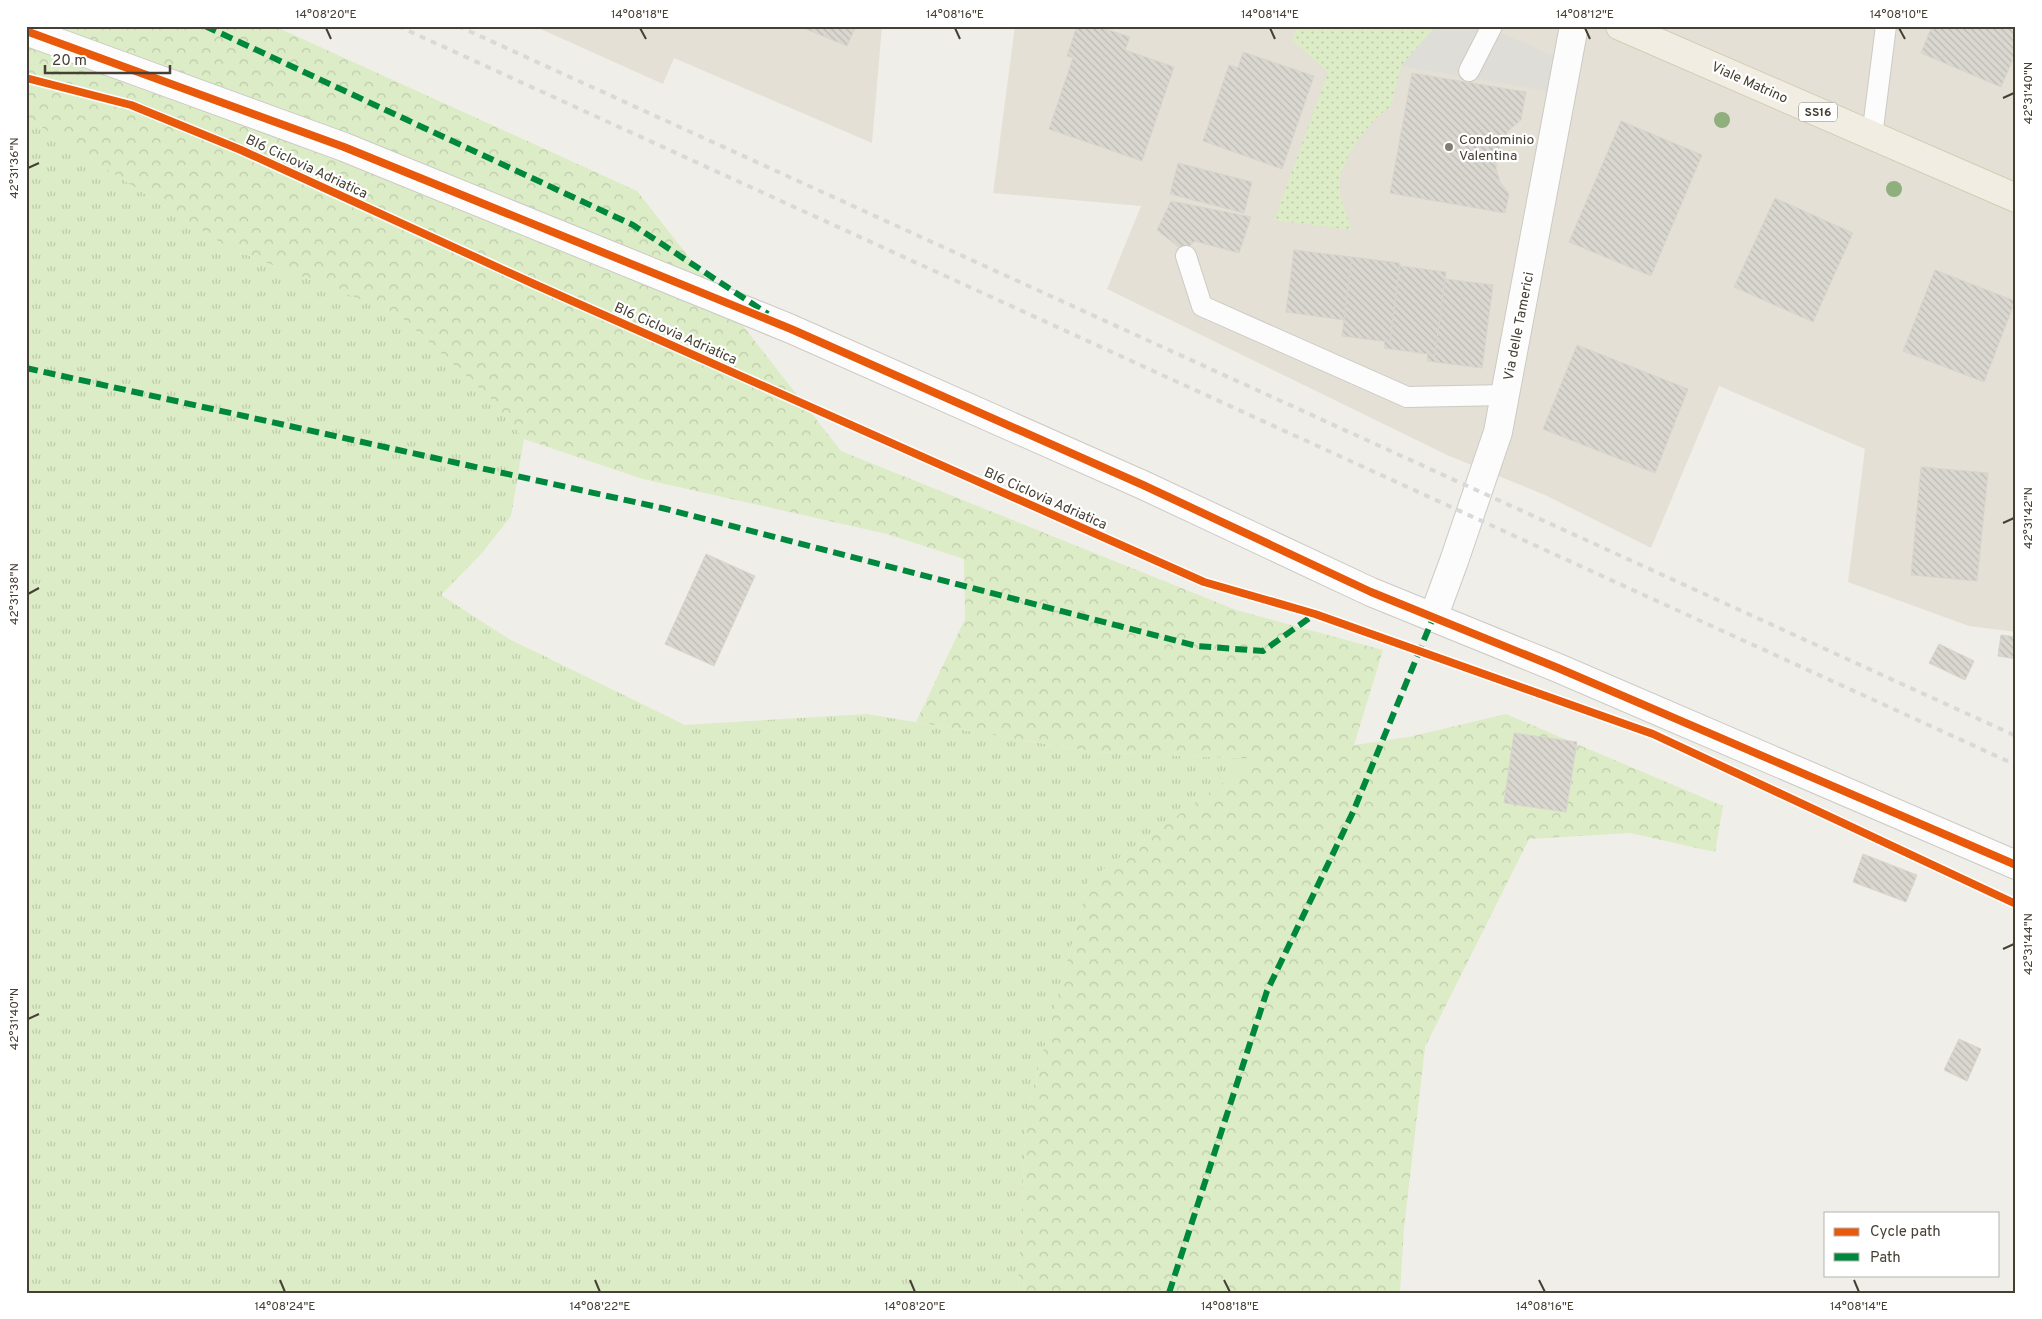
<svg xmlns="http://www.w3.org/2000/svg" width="2042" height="1319" font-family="Overpass,sans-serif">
<defs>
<pattern id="grass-tufts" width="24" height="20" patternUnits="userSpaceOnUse" patternTransform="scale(1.25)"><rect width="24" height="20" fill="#dbecc6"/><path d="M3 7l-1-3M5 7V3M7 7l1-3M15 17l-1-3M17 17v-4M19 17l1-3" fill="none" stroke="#bdcbab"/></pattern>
<pattern id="forest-crowns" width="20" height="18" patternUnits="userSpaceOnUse" patternTransform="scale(1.25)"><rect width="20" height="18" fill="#dbecc6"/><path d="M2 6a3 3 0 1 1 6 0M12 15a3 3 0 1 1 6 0" fill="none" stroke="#bdcbab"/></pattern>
<pattern id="park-dots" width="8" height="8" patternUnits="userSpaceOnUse" patternTransform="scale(1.25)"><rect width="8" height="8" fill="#dbecc6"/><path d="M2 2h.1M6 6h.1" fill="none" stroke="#bdcbab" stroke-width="1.8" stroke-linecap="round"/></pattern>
<pattern id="building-back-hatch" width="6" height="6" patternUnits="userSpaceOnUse" patternTransform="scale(1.25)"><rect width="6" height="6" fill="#dad7d0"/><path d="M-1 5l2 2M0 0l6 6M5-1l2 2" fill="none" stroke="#bcbab3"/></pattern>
</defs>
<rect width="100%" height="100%" fill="#f0eee8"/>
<g fill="#e5e0d5">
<path d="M534,26H882L872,143L674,58L663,84Z"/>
<path d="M1015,26H2016V632L1969,626L1848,582L1865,449L1719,386L1651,548L1545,495L1447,455L1107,289L1141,206L993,193Z"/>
</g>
<path fill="url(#grass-tufts)" d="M26,117L229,248L398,314L490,398L524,439L511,516L482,553L441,595L509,639L685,725L867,714L1094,752L1255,759L1089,880L1026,1115L1018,1293H26Z"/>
<path fill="url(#forest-crowns)" d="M26,26H274L637,191L841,451L1236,610L1383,650L1354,745L1409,737L1506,714L1723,806L1715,852L1630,833L1529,839L1425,1047L1404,1228L1400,1293H1018L1026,1115L1089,880L1255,759L1094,752L916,722L965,619L964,559L887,534L643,479L524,439L490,398L398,314L229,248L26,117Z"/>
<path fill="url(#park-dots)" d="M1297,26H1436L1401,66L1391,106C1369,121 1335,164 1340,193C1342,205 1348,218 1352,230L1274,220L1328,72L1292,40Z"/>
<path fill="#dfddd8" d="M1436,26H1485L1557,57L1552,92L1401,66Z"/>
<g fill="url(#building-back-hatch)" stroke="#d8d5ce">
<path d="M799,26H856L847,46Z"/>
<path d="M1077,26H1096L1130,37L1125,50L1174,67L1142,161L1049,129L1073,58L1067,56Z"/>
<path d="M1932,26H2016V52L2001,87L1921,53Z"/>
<path d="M1243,52L1314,76L1282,169L1203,141L1229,65L1238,68Z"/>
<path d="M1412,73L1526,92L1521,120L1510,129L1502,140L1497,154L1496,168L1500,182L1509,194L1505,213L1390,193Z"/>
<path d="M1621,121L1702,155L1651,276L1569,242Z"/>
<path d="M1178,163L1252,182L1244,213L1170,194Z"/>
<path d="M1775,198L1853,233L1813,322L1734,287Z"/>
<path d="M1171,201L1251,217L1239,253L1195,241L1184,251L1157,230Z"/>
<path d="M1294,250L1352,257L1344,320L1286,312Z"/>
<path d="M1352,257L1400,263L1390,342L1342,336Z"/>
<path d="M1400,266L1446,272L1435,355L1384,348L1385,341L1390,342Z"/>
<path d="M1935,270L2015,301L1984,382L1903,351Z"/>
<path d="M1445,279L1493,285L1482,368L1427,361L1428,353L1435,355Z"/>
<path d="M1577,345L1688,389L1655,473L1543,429Z"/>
<path d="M1921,467L1988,473L1977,581L1911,575Z"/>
<path d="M706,554L755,576L714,666L665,644Z"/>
<path d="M2001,635L2016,637V659L1998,656Z"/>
<path d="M1939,644L1974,661L1965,680L1929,663Z"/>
<path d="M1514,733L1577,742L1566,812L1504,803Z"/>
<path d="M1863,854L1917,875L1906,902L1853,882Z"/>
<path d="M1959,1039L1981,1049L1967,1081L1944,1070Z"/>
</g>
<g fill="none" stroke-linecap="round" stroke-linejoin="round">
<defs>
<g id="service">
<path d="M1469,71L1492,26"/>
<path d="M1872,136L1886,26"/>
<path d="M1186,256L1202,306L1407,397L1505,395"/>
</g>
<g id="minor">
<path d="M26,31L344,147L791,329L1143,485L1371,592L1558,668L2016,865"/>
<path d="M1433,618L1454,561L1498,432L1574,26"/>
</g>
<path id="primary" d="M1620,26L2016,198"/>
</defs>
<use href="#service" stroke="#cccac4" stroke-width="22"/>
<use href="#minor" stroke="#cccac4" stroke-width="30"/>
<use href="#primary" stroke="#d3ccb4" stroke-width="30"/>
<use href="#service" stroke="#fdfcfc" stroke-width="20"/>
<use href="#minor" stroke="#fdfcfc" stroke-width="28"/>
<use href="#primary" stroke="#f1ede2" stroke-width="28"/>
<g stroke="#d9d9d8" stroke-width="4" stroke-dasharray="6 6" stroke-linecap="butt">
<path d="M398,26L2016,765"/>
<path d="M458,26L2016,736"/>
</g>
<g stroke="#00873e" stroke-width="6" stroke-dasharray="12 6" stroke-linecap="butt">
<path d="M205,26L633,225L768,314"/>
<path d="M26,368L662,508L1197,646L1263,651L1315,614"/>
<path d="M1169,1293L1267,991L1353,812L1433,618"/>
</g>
<defs>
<g id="cycleway">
<path d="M26,31L344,147L791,329L1143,485L1371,592L1558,668L2016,865"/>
<path d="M26,78L131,105L241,150L534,284L1204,582L1315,614L1653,734L2016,904"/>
</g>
</defs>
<use href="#cycleway" stroke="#fff" stroke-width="11"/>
<use href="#cycleway" stroke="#e8590c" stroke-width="8"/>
</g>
<g fill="#8faf7c">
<circle cx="1722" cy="120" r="8"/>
<circle cx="1894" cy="189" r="8"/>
</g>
<path fill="none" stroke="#464034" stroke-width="2" d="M326,28L331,39M640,28L646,39M955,28L960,39M1270,28L1275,39M1585,28L1590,39M1899,28L1905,39M2003,98L2014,93M28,168L39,163M2003,523L2014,518M28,594L39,588M2003,949L2014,944M28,1019L39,1014M280,1280L285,1292M595,1280L600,1292M910,1280L915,1292M1224,1280L1230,1292M1539,1280L1545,1292M1854,1280L1859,1292"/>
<circle fill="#827d73" stroke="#fff" stroke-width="2" cx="1449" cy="147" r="5"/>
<g text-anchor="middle" stroke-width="4.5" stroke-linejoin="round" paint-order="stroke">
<rect fill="#fff" stroke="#7e7971" stroke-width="1" x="1799" y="102.5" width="38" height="19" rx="4"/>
<g font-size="12" font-weight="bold" fill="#464034">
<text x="1818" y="116">SS16</text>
</g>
<g font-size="14" fill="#464034" stroke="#fff">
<text transform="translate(1750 82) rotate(24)" y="5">Viale Matrino</text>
<text transform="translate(307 166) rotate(25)" y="5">BI6 Ciclovia Adriatica</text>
<text transform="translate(1518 326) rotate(-79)" y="5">Via delle Tamerici</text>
<text transform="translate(676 333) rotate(24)" y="5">BI6 Ciclovia Adriatica</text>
<text transform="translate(1046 498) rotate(24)" y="5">BI6 Ciclovia Adriatica</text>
</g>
<g font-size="14" fill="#464034" stroke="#fff" text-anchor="start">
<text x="1459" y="144">Condominio<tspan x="1459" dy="16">Valentina</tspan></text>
</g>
</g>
<rect width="2042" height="1319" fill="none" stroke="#ffffff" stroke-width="55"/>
<rect x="1824" y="1212" width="175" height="65" fill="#ffffff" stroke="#b5b3ae"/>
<rect x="1834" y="1228" width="25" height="8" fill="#e8590c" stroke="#b5b3ae"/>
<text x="1870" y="1236" font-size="15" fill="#464034">Cycle path</text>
<rect x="1834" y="1253" width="25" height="8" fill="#00873e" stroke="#b5b3ae"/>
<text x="1870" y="1262" font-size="15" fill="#464034">Path</text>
<path d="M45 65v8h125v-8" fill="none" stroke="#464034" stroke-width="2.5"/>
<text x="52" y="65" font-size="15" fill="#464034" stroke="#ffffff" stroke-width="4" paint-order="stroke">20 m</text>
<rect x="28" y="28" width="1986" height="1264" fill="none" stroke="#464034" stroke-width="2"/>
<g font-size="12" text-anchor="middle" fill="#464034">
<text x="326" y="18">14°08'20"E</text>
<text x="640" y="18">14°08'18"E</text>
<text x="955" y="18">14°08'16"E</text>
<text x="1270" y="18">14°08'14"E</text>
<text x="1585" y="18">14°08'12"E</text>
<text x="1899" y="18">14°08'10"E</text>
<text transform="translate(2028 93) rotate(-90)" y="4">42°31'40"N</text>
<text transform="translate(14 168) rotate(-90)" y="4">42°31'36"N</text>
<text transform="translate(2028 518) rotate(-90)" y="4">42°31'42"N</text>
<text transform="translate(14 594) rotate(-90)" y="4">42°31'38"N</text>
<text transform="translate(2028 944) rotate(-90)" y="4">42°31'44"N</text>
<text transform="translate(14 1019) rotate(-90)" y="4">42°31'40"N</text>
<text x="285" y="1310">14°08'24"E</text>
<text x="600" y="1310">14°08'22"E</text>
<text x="915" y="1310">14°08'20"E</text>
<text x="1230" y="1310">14°08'18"E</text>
<text x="1545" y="1310">14°08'16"E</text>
<text x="1859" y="1310">14°08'14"E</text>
</g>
</svg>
